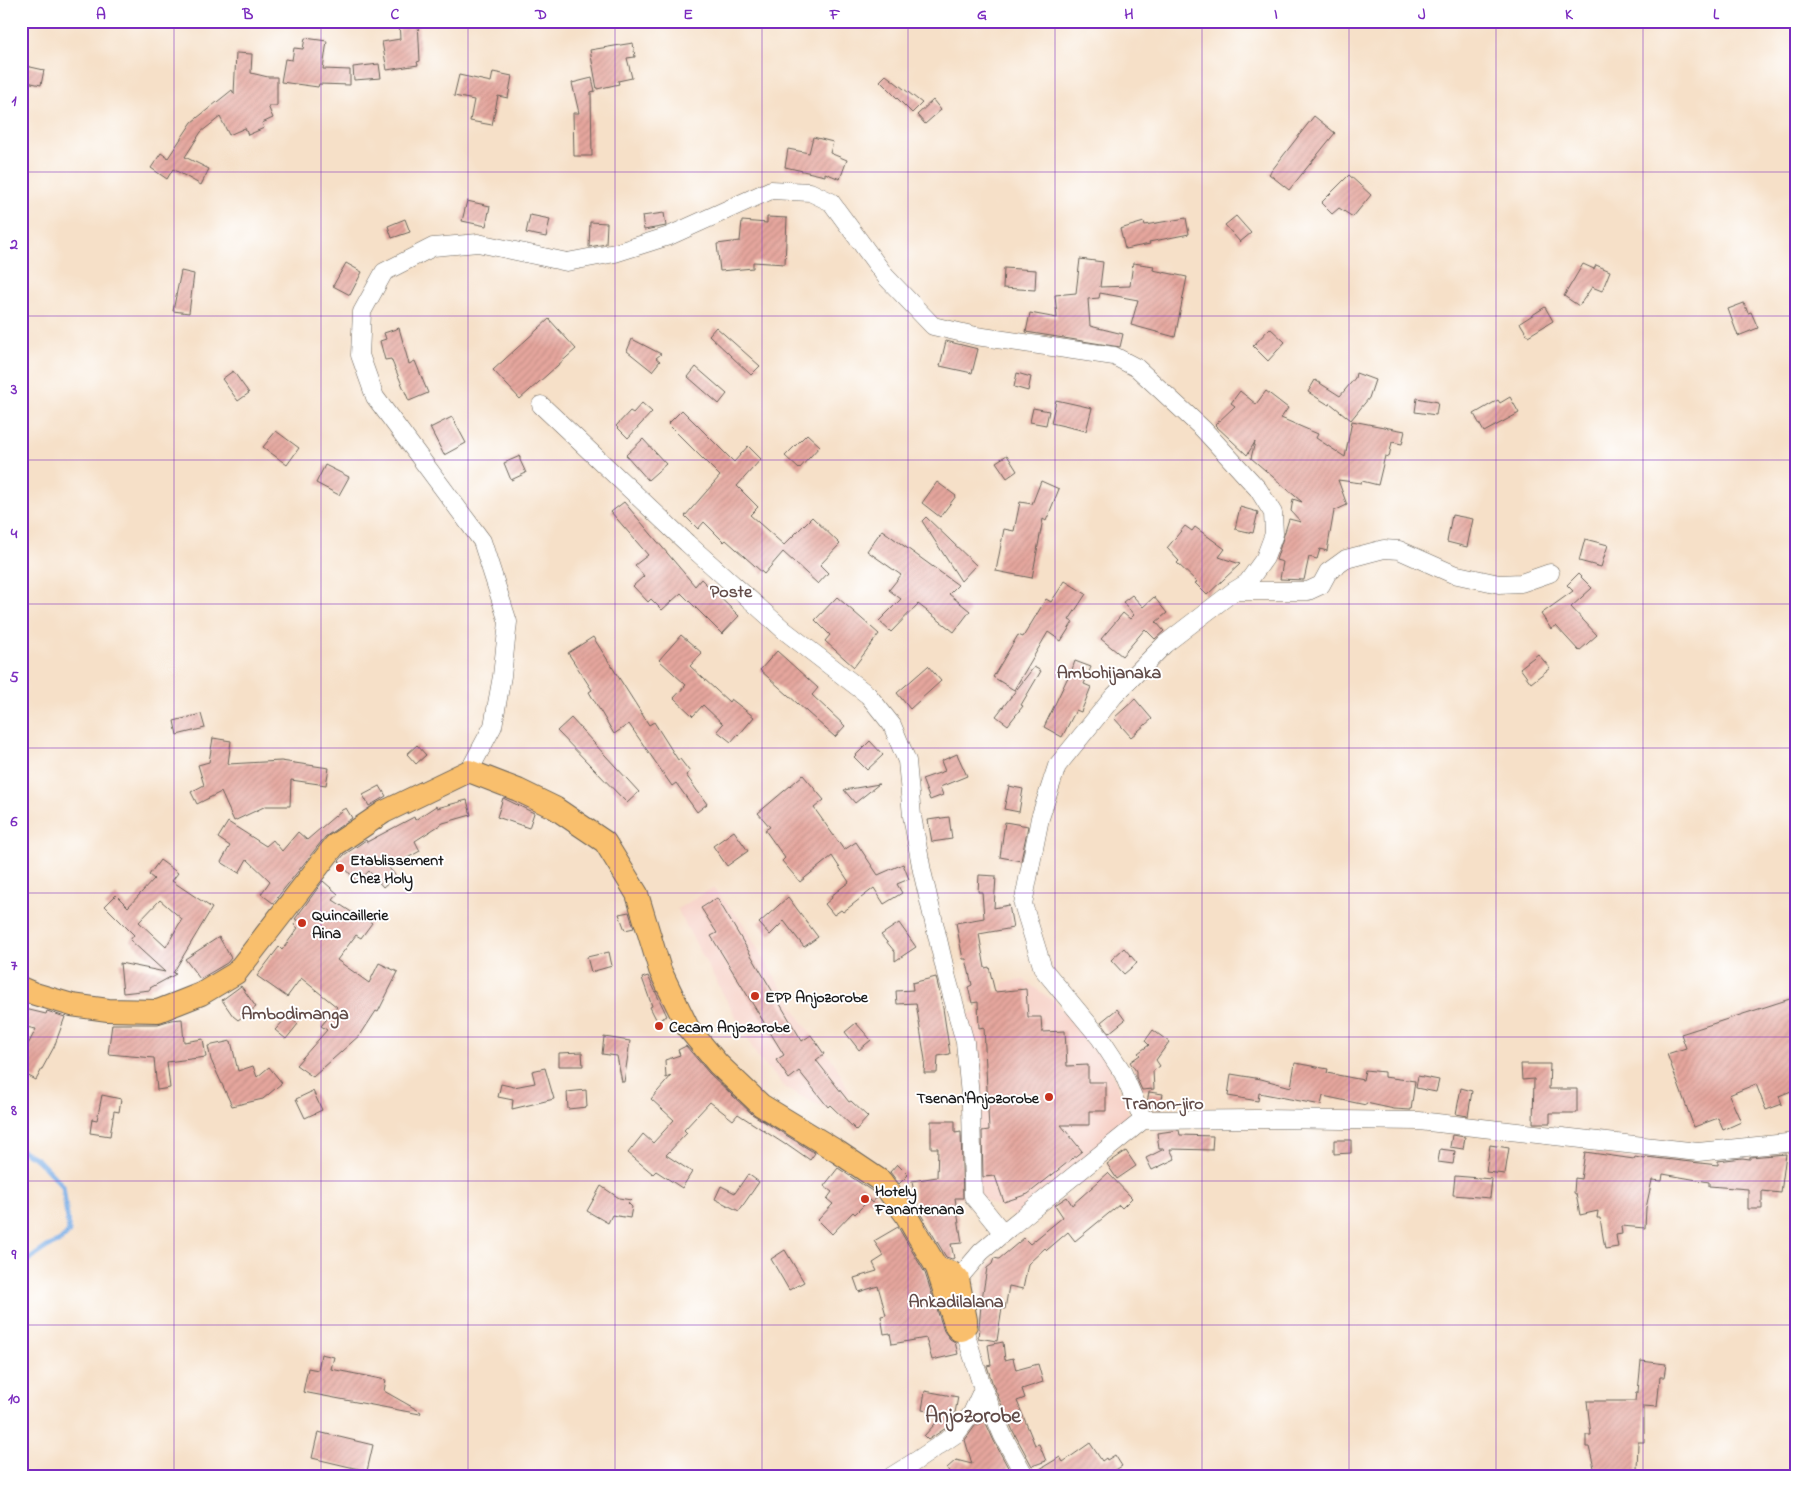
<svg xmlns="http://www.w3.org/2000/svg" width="1817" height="1497" font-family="'Indie Flower',sans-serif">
<defs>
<pattern id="building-hatch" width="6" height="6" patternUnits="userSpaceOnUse" patternTransform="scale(1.25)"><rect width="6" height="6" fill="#e5a69d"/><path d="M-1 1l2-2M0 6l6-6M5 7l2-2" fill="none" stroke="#c48e87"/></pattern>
</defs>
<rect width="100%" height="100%" fill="#fff"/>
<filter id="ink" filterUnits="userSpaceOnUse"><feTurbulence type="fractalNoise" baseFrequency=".02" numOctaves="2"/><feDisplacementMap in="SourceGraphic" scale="10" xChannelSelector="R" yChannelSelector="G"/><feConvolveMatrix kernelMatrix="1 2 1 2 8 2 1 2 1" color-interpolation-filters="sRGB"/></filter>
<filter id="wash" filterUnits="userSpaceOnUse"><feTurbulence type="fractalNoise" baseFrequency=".0096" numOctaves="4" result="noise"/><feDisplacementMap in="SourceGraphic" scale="20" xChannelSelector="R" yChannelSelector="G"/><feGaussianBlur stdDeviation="1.12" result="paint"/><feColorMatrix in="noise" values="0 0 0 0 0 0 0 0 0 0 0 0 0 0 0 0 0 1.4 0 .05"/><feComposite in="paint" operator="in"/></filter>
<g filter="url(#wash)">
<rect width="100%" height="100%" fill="#f6e0c8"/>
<g fill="#f7d1c7">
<path d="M713,888L742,922L769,968L803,1023L835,1064L850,1093L826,1109L787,1089L757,1056L677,909Z"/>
<path d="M1024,980L1056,1003L1105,1058L1125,1102L1131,1124L1016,1217L976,1195L974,1092L967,1014L998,1007L1004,982Z"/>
</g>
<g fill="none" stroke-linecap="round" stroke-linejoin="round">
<path stroke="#79ade6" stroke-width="5" d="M21,1150L37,1159L63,1186L69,1232L60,1241L47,1247L21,1265"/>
</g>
<g id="blocks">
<g fill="url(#building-hatch)" fill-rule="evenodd">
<path d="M399,21H418L420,61L417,62L418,65L387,70L382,42L400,39Z"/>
<path d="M305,38L327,41L323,69L350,70V85L319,84L318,87L281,82L285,59L292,60L294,48L303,49Z"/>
<path d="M633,43L635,57L627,58L632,78L618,81L619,84L597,89L590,50Z"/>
<path d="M236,53L252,54L251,73L268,77H277V106H268L273,118L262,123L264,128L248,135L245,128L229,135L220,117L201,132L185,157L209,169L201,185L173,169L167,179L151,168L161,153L168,158L192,122L232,90L234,94Z"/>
<path d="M379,64L381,78L354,80L353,67Z"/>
<path d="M26,66L44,70L41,85L22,81Z"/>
<path d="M493,72L512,76L508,98L498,96L492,125L470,121L474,100L454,96L459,75L491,82Z"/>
<path d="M886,75L922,103L912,113L880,81Z"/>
<path d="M592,78L595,91L591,92L592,156H574L573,113H579L572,83Z"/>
<path d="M933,100L941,110L925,124L917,115Z"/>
<path d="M1314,116L1335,133L1289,190L1269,174Z"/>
<path d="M813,137L833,142L830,153L847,160L840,179L825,173V176L785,167L788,149L809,153Z"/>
<path d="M1349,175L1371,195L1353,217L1339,208L1332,214L1321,203Z"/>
<path d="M467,201L490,206L486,226L462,221Z"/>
<path d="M664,213L666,226L644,230L642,216Z"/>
<path d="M530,215L550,219L546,237L526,233Z"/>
<path d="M1236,216L1251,233L1240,242L1225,225Z"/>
<path d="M767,217L787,218L785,264L753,262V268L720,271L717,244L740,241L742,221L767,223Z"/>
<path d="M1186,218L1189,234L1149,242L1150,244L1125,249L1120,229L1144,222L1145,225Z"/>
<path d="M405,219L410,232L392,238L388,226Z"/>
<path d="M590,222L607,223L606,244L589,247Z"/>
<path d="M1080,259L1103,262L1100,287L1130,286L1133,263L1154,266L1153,270L1187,277L1175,337L1131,325L1138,300L1100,293L1099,298L1088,299L1090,326L1123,334L1120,347L1026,332L1030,313L1057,318L1055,295L1076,293Z"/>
<path d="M346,263L362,272L350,295L333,286Z"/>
<path d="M1583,264L1594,269L1596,265L1610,271L1602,291L1592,287L1579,306L1564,296Z"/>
<path d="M1004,268L1036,270L1035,290L1003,288Z"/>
<path d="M181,271L194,274L189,313L173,311Z"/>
<path d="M1744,303L1748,313L1751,312L1758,328L1738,336L1728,309Z"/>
<path d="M1545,307L1553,321L1528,336L1520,323Z"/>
<path d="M549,319L576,349L520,399L493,370Z"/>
<path d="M716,327L760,366L751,375L709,335Z"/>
<path d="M399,328L409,364L415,361L428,393L409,401L391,359L385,360L380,341L386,339L384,333Z"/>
<path d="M1270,328L1285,342L1268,361L1253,346Z"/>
<path d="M632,339L661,354L656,358L660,361L652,371L627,351Z"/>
<path d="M946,341L978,349L972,373L940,366Z"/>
<path d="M696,367L727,394L719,404L688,377Z"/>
<path d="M233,371L249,393L238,401L222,379Z"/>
<path d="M1017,373L1031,377L1028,391L1014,387Z"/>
<path d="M1356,373L1375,380L1369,398L1351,420L1330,403L1329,405L1308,392L1315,380L1340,396L1355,378Z"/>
<path d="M1240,391L1256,404L1266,391L1288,408L1281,418L1318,434L1316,438L1345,457L1352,421L1405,431L1402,444L1392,442L1389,457L1385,456L1378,485L1362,481L1361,483L1338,480L1347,505L1334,511L1327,551L1320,549L1317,559L1309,557L1304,580L1280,579L1283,562L1276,560L1289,519L1301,522L1291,511L1293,499L1302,502L1251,458L1255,442L1247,455L1215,425L1235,406L1231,403Z"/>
<path d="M1510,397L1519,413L1484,432L1474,414L1498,400L1500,403Z"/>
<path d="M1417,398L1438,402L1436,415L1415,412Z"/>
<path d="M1056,400L1092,408L1086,431L1051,423Z"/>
<path d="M642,403L652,412L628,438L616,426L630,411L633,413Z"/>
<path d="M1033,408L1049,411L1046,425L1030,422Z"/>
<path d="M682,410L734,462L748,446L761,459L737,486L758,507L750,515L784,545L812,517L840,544L820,565L828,573L818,584L783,552L764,574L726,540L724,542L704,522L698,529L685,516L720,476L668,424Z"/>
<path d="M452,417L466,443L444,455L430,428Z"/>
<path d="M276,431L299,448L287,465L263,447Z"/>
<path d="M807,434L820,446L799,469L785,456Z"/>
<path d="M643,439L666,464L648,480L626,455Z"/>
<path d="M1007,455L1017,471L1007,478L996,462Z"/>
<path d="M520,456V460L526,473L511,480L504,463Z"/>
<path d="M325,465L349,477L339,495L316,483Z"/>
<path d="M1041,481L1059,489L1046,521L1043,519L1032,578L996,571L1004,529L1014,531L1020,502L1032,504Z"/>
<path d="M937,482L956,496L940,517L922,503Z"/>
<path d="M624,502L695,586L701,579L739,616L722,634L681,593L662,610L651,599L648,602L633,586L644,576L635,565L648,555L611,512Z"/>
<path d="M1240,507L1258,512L1253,533L1235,529Z"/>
<path d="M1452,515L1473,519L1467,547L1447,542Z"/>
<path d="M926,517L976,565L961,581L922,521Z"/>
<path d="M1185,526L1192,531L1195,527L1225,549L1219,557L1240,564L1207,595L1195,583L1197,582L1177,563L1179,561L1167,548Z"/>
<path d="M882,530L958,585L949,594L970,611L954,632L918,604L891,632L879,621L901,599L889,590L901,575L867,551Z"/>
<path d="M1585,539L1608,545L1601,567L1579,561Z"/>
<path d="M1578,574L1592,588L1571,607L1597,635L1579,651L1556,626L1551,629L1541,614L1573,591L1567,585Z"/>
<path d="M1065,581L1086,594L1069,620L1073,622L1061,641L1048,632L1014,690L993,677L1018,635L1023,637L1046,599L1051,602Z"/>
<path d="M1132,595L1143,607L1154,597L1167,613L1156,622L1164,631L1155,639L1145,629L1122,656L1101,639L1123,613L1130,619L1134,615L1123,602Z"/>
<path d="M837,597L879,634L854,667L825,641L830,635L815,620Z"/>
<path d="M681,635L702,653L690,666L729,702L731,699L754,717L739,735L738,734L731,742L717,731L723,724L703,705L693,716L674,698L686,685L659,660Z"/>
<path d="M593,637L649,725L654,722L678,760L680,759L690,772L686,775L707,804L697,812L676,783L672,786L629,724L614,734L589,692L592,690L568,653Z"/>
<path d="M777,651L818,688L812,695L845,726L835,737L760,670Z"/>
<path d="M1538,654L1550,668L1531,683L1520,668Z"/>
<path d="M1075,661L1091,667L1084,684L1091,687L1081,712L1076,710L1062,737L1044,727L1068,677L1069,678Z"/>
<path d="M928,666L941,681L910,709L897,693Z"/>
<path d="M1034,667L1041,671L1021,705L1023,706L1008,725L996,716Z"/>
<path d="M1135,699L1152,719L1131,737L1114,718Z"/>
<path d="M201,714L205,728L177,735L174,721Z"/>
<path d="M571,718L639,792L627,803L557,731Z"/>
<path d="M213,738L231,741L228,764L281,761L329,768L326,785L291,780L290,806H266L234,821L221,792L197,804L191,792L204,785L198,765L209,762Z"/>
<path d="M870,741L883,755L867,770L854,757Z"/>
<path d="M417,745L426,755L416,764L407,754Z"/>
<path d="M957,754L967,776L940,787L943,795L930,800L922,779L945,771L941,761Z"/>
<path d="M803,775L824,800L814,808L844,850L856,842L878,875L903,864L909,879L897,884L902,893L884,904L874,888L843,912L841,910L834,915L825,904L832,898L831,896L849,882L832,856L800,882L782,861L785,858L765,830L770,827L758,813Z"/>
<path d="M879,784L855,803L844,790Z"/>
<path d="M380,786L386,796L369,806L363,795Z"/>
<path d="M1009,786L1023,789L1019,812L1004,809Z"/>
<path d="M503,798L534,813L529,828L497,817Z"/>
<path d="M467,800L471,815L443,823L415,841L420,851L389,868L396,876L383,887L369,871L357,882L339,861L344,855L366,840L367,842L414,817L415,820L436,806L437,808Z"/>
<path d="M346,808L352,818L325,837L273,903L261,894L270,881L247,859L239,873L221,862L230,846L218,838L228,822L266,846L273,840L282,851L298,832L307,840L342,810Z"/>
<path d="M949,817L952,839L932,842L928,820Z"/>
<path d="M1005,822L1028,826L1021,861L1000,857Z"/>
<path d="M734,831L748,851L727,866L713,846Z"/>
<path d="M160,860L178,873L172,881L212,908L173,973L176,974L150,988V990L123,993L120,963L165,972L130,940L134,935L105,906L116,895L128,907L154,879L149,875ZM160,900L182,919L166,947L139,922Z"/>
<path d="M979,875L996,876L994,908L1009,905L1013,928L979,934L985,968L989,967L995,992L1026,989L1028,1017H1041L1042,1032L1065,1031L1067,1066L1088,1065V1082H1106V1111H1089V1125H1061L1082,1151L1028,1194L1004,1202L995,1176L983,1177L982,1131L989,1130L984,1027L979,1028L978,1002L972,1003L968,987L972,985L966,959H963L956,923L984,918L982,892H978Z"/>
<path d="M323,881L338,894L333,900L356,915L358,912L372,923L361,938L356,935L337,960L369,983L379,963L398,972L378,1012L376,1011L361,1034L313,1077L296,1065L327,1030L321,1026L337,1007L301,978L287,997L257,976L279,947L282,950L298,928L294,925L297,920L295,919Z"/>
<path d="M788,897L818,937L804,947L784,921L770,935L759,923Z"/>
<path d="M717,898L802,1041L811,1035L824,1054L816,1060L849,1102L851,1101L868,1117L856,1130L830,1105L828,1107L799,1071L789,1079L776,1060L784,1055L711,936L717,933L701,908Z"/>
<path d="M629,912L634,928L625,930L619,914Z"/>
<path d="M899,923L916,947L895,961V952L881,935Z"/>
<path d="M219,937L231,958L227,963L200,979L185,959Z"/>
<path d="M1124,948L1137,963L1124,974L1111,960Z"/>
<path d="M609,952L612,966L591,972L587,957Z"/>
<path d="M648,976L667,1016L657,1021L650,1007L652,1006L642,978Z"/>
<path d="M936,977L943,1008L950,1054L938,1056L937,1073H924L925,1060L916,1003L897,1004L896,991L913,990L912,983Z"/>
<path d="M241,986L256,1007L238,1020L233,1016L222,1000Z"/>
<path d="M1796,997V1089L1779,1096L1782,1104L1766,1110L1756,1084L1729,1095L1741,1122L1723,1130L1718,1118L1694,1127L1667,1054L1686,1048L1681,1034Z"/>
<path d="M21,1008L46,1014L47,1011L65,1017L54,1047L36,1080L21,1072V1058L36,1029L21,1026Z"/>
<path d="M1117,1009L1125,1020L1109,1033L1101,1022Z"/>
<path d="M288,1016L298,1024L286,1039L275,1030Z"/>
<path d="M182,1019L184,1042L203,1039L206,1057L167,1062L170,1088L157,1090L154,1058L108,1054L112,1024H158L171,1020Z"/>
<path d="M856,1023L871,1040L859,1050L845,1032Z"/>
<path d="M1153,1030L1169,1042L1156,1060L1160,1066L1153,1071L1154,1089L1142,1090L1136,1077V1071L1130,1062L1140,1055L1138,1053L1149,1045L1145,1041Z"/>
<path d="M604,1037L630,1041L624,1082H622L617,1056L602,1054Z"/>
<path d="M231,1041L238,1071L253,1066L257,1077L269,1067L282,1083L263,1099L232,1106L211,1060L208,1046Z"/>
<path d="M686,1046L709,1073L752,1114L815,1153L810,1160L787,1144L786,1145L738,1114L733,1120L710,1102L684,1130L687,1133L666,1155L692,1172L682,1188L656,1171L653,1174L628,1153L643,1134L653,1143L674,1120L651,1099L671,1076L666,1078L665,1060L680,1055L678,1050Z"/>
<path d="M582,1052L583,1066H559V1053Z"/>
<path d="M1295,1063L1328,1069L1327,1073L1363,1080L1365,1070L1384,1072V1077L1415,1081L1411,1110L1394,1109L1366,1103V1105L1323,1096L1321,1105L1259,1093L1258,1101L1228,1096L1231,1074L1261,1079L1291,1087Z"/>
<path d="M1521,1064H1550L1549,1089H1577V1113H1550V1123H1533L1534,1079L1522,1080Z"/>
<path d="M545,1068L554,1099L512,1109L513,1100L498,1097L501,1084L514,1087L535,1083L532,1071Z"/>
<path d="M1418,1076L1439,1080L1436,1092L1416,1088Z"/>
<path d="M1461,1088L1472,1091L1468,1116L1456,1114Z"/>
<path d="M586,1090L587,1107L568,1109L567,1092Z"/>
<path d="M313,1091L322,1110L305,1118L296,1099Z"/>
<path d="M1149,1092L1163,1094L1160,1109L1149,1107L1147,1103Z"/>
<path d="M102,1095L121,1099L119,1112L114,1111L110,1136L90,1133L92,1119L97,1120Z"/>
<path d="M931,1121H955V1133L961,1132L963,1198H955L962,1243L951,1244L954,1258L952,1259L946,1257L917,1208L919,1205L915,1201L912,1181L937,1177L938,1148H931Z"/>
<path d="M1179,1130L1180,1135L1213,1136L1212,1150L1170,1149L1175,1159L1152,1170L1146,1158L1164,1149H1159L1157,1133Z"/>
<path d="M1452,1135L1465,1137L1463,1149L1450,1147Z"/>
<path d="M1334,1140H1351V1153L1334,1154Z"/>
<path d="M1490,1145L1509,1148L1505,1174L1486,1172Z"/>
<path d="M1440,1149L1455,1151L1453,1164L1438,1162Z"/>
<path d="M1126,1151L1136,1166L1117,1179L1107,1164Z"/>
<path d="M1585,1152L1634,1159L1635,1157L1645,1159L1646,1157L1718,1165V1161L1742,1158L1750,1159V1157L1786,1154L1781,1193L1762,1191V1209H1748V1189L1709,1186V1182L1663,1174L1662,1181L1652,1180L1646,1208L1645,1228L1621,1226L1622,1234L1616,1235L1618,1247L1605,1249L1600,1218H1597L1598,1211L1580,1215L1576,1194L1574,1193L1575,1178L1581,1179Z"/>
<path d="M897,1164L908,1175L899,1184L890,1172Z"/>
<path d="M838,1168L872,1191L877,1197L872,1203L869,1200L855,1214L853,1212L832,1234L818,1220L833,1204L827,1199L832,1192L824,1186Z"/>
<path d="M1108,1173L1132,1198L1122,1208L1119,1205L1075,1241L1068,1232L1047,1250L1045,1248L1028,1264L1023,1289L1009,1286L1005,1309L1002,1308L997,1341L978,1338L981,1305L987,1268L992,1264L994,1258L999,1259L1024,1238L1030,1244L1063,1217L1055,1205L1067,1197L1072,1205Z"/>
<path d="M748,1174L759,1182L739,1211L715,1199L721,1186L735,1193Z"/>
<path d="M1455,1176L1492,1179L1490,1198L1453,1195Z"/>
<path d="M601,1186L619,1198L631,1200L628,1203L632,1207L630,1218L612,1215L608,1223L587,1211Z"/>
<path d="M898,1227L925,1273L944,1331L950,1339L955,1342L958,1354L932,1360L926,1338L892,1344L890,1333L884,1334L881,1316L886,1315L878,1286L859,1292L854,1278L877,1271L873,1263L884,1256L874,1241Z"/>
<path d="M785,1250L804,1282L789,1290L771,1259Z"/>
<path d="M1003,1342L1005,1360L1013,1358L1016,1370L1038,1364L1043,1382L1022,1389L1025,1398L1017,1401L1035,1445L1039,1444L1046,1461L1032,1466L1013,1431L993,1385L987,1366L991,1365L988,1345Z"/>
<path d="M321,1354L334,1357L331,1369L386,1380L384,1391L421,1412L420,1414L303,1392L308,1368L318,1370Z"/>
<path d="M1641,1361L1666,1364L1664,1377H1660L1657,1407L1644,1406V1442H1638L1637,1471L1615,1476H1596L1589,1447H1586V1435H1591L1587,1401H1635L1636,1392H1638Z"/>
<path d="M925,1391L958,1397L954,1418L949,1426L928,1440L924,1436L944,1414L922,1410Z"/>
<path d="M985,1421L994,1441L1012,1475L952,1476L947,1468L956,1460L972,1464L965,1440L975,1426Z"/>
<path d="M318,1432L373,1445L367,1471L312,1458Z"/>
<path d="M1090,1443L1102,1461L1106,1458L1107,1460L1115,1455L1122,1466L1106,1476H1036L1035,1472L1060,1457L1063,1462Z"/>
</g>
</g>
</g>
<g filter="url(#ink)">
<use href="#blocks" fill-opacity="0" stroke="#686158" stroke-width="1"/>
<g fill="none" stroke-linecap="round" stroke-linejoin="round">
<defs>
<g id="minor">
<path d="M541,405L687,543L785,631L868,695L892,725L907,761L912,816L922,871L947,978L965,1042L971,1106L973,1196L1003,1233"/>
<path d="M1234,591H1308L1321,585L1328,572L1346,559L1384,549L1399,550L1453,574L1499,584L1521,583L1550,573"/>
<path d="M469,771L493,726L502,676L508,622L482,541L375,397L360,355L362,312L384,272L433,247L478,243L567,262L615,253L669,236L771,190L810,192L831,202L886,277L933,326L976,336L1114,356L1137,368L1203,429L1258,489L1273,513L1274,534L1265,558L1247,583L1234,591L1165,644L1114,696L1057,766L1040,818L1023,904L1043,969L1100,1038L1123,1073L1143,1120"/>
<path d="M958,1279L981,1252L1003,1233L1143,1120L1257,1119L1419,1121L1698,1152L1796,1142"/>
<path d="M964,1329L983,1389L1003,1436L1025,1476"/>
<path d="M892,1476L916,1461L956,1434L972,1413L983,1389"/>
</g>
<path id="major" d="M21,988L35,994L72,1005L108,1010L158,1011L201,994L236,973L335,845L384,812L469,771L518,790L555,808L605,842L637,894L660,970L688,1028L718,1064L761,1105L838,1152L881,1181L906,1215L937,1268L956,1327L959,1330H962L966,1325V1320L958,1279L952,1273L937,1268"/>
</defs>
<use href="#minor" stroke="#686158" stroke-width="19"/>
<use href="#major" stroke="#686158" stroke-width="24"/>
<use href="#minor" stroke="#fff" stroke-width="18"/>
<use href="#major" stroke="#f9bf6d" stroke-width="22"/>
</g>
</g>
<path fill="none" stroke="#7b2cbf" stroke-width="1" stroke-opacity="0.55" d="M174,21V1476M321,21V1476M468,21V1476M615,21V1476M762,21V1476M908,21V1476M1055,21V1476M1202,21V1476M1349,21V1476M1496,21V1476M1643,21V1476M21,172H1796M21,316H1796M21,460H1796M21,604H1796M21,748H1796M21,893H1796M21,1037H1796M21,1181H1796M21,1325H1796"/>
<g fill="#c8321e" stroke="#fff" stroke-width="2">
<circle cx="340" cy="868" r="5"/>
<circle cx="302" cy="923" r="5"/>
<circle cx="755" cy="996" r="5"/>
<circle cx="659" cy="1026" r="5"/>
<circle cx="1049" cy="1097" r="5"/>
<circle cx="865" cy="1199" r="5"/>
</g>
<g text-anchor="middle" stroke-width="4" stroke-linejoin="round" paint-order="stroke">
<g font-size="16" font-weight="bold" fill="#1c1c1c" stroke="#fff" text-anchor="start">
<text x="350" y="865">Etablissement<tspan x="350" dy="18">Chez Holy</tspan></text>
<text x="312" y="920">Quincaillerie<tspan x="312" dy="18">Aina</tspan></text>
<text x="765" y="1002">EPP Anjozorobe</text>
<text x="669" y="1032">Cecam Anjozorobe</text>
<text x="1039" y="1103" text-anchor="end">Tsenan'Anjozorobe</text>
<text x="875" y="1196">Hotely<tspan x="875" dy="18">Fanantenana</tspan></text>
</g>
<g font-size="18" font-weight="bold" fill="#624c49" stroke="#fff">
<text x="731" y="597">Poste</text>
<text x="1109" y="678">Ambohijanaka</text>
<text x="295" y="1019">Ambodimanga</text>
<text x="1163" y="1109">Tranon-jiro</text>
<text x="956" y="1307">Ankadilalana</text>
</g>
<g font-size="21" font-weight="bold" fill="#624c49" stroke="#fff">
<text x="973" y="1422">Anjozorobe</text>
</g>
</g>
<rect width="1817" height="1497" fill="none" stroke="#fff" stroke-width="55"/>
<rect x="28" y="28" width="1762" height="1442" fill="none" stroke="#7b2cbf" stroke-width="2"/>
<g font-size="16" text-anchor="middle" font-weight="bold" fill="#7b2cbf">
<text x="101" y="19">A</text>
<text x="248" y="19">B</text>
<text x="395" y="19">C</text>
<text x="541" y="19">D</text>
<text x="688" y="19">E</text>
<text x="835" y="19">F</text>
<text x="982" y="19">G</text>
<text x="1129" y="19">H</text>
<text x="1276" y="19">I</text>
<text x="1422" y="19">J</text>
<text x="1569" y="19">K</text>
<text x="1716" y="19">L</text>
<text x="14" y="105">1</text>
<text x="14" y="249">2</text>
<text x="14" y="394">3</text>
<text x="14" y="538">4</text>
<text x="14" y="682">5</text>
<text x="14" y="826">6</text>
<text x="14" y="970">7</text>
<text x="14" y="1115">8</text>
<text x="14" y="1259">9</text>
<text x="14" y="1403">10</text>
</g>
</svg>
